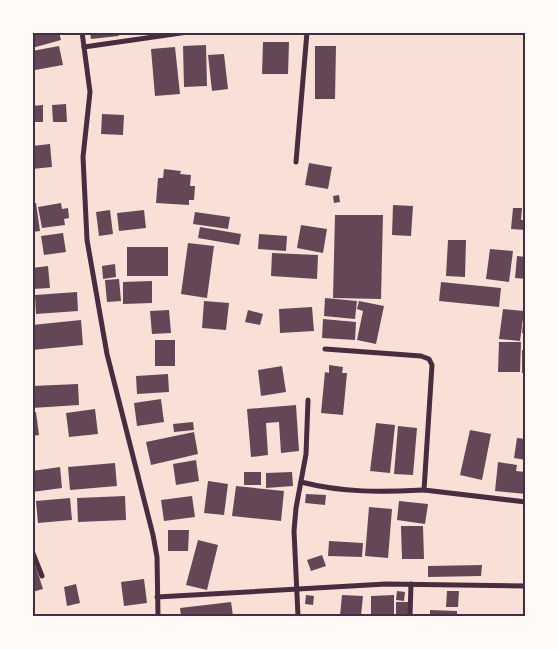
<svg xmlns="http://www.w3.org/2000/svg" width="558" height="649" font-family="Montserrat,sans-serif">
<rect width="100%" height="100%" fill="#f7e1d7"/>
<g fill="#644757">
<path d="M32,32H59L61,40L32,48Z"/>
<path d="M90,32H118L119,36L91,39Z"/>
<path d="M263,42H289L288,74H262Z"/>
<path d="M206,45L207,86L184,87L183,46Z"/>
<path d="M59,46L63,65L35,70L32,51Z"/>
<path d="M315,46H336L335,99H315Z"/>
<path d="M175,47L180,94L155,96L151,49Z"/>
<path d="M224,54L228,89L212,91L208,55Z"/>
<path d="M66,104L67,122H53L52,105Z"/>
<path d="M43,105V122H32V106Z"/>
<path d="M102,114L124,115L123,135L101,134Z"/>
<path d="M50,144L52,167L32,169V146Z"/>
<path d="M309,163L332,167L328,189L305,185Z"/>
<path d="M164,169L181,171L180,174L191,175L190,186H195L194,200H189V205L156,203L158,178H163Z"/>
<path d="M339,195L340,202L334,203L333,196Z"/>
<path d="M32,203H36L40,231L32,232Z"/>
<path d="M61,203L62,209L68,208L69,218L64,219L65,225L42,228L38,207Z"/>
<path d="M393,205L413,206L411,236L392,235Z"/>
<path d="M513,208H522L521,220H526V230L511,229Z"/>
<path d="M110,210L113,234L99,236L96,212Z"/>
<path d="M144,210L146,228L119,231L117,213Z"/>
<path d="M195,212L230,217L228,229L193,224Z"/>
<path d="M335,215H383L381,299L333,298Z"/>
<path d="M301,225L327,229L323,253L297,248Z"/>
<path d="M200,227L241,234L239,245L198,238Z"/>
<path d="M63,233L66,252L44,255L41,236Z"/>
<path d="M259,234L287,236L286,251L258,249Z"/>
<path d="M448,240H466L465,277L446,276Z"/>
<path d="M188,243L214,246L207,298L181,294Z"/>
<rect x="127" y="247" width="41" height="29"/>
<path d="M490,249L513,251L509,282L486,279Z"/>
<path d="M272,253L318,255L317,279L271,276Z"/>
<path d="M517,256L526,257V279L515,278Z"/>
<path d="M115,264L116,277L103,279L102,266Z"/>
<path d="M48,266L50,288L32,289V268Z"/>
<path d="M119,279L121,301L107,302L105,280Z"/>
<path d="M152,281V303L123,304V282Z"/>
<path d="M441,282L501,288L499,307L439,301Z"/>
<path d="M77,292L78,311L36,314L35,295Z"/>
<path d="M325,298L357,301L355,319L324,316Z"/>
<path d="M204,301L229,303L226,330L202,328Z"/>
<path d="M359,301L384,306L376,344L357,340L363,311L357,309Z"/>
<path d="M312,307L314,331L280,333L279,309Z"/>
<path d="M503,309L524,311L520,341L499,339Z"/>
<path d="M169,310L171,333L152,334L150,311Z"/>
<path d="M248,310L263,314L260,325L245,322Z"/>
<path d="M524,315H526V333H522Z"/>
<path d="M323,319L356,322L355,340L322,338Z"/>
<path d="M81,320L83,345L32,350V325Z"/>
<rect x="155" y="340" width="20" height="26"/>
<path d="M499,342H521L520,372H498Z"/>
<rect x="522" y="350" width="4" height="23"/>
<path d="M329,365L343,367L342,373H347L343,415L321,413L325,372L329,373Z"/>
<path d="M282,366L286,392L261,396L258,370Z"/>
<path d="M168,374L169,392L137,394L136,376Z"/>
<path d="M78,384L79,405L32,408V386Z"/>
<path d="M161,399L164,422L137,426L134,403Z"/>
<path d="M296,405L299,451L281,453L279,422L266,423L268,455L251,457L247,409Z"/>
<path d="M95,409L98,434L69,437L66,413Z"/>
<path d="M32,412H36L39,435L32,436Z"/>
<path d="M193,422L194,430L174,432L173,424Z"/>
<path d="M376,423L395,425L390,473L370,471Z"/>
<path d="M398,426L417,428L413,475L394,474Z"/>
<path d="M470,430L491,434L482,480L460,475Z"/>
<path d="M194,432L198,454L151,465L146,442Z"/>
<path d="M517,438L526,439V460L514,458Z"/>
<path d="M196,460L199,481L176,485L173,464Z"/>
<path d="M498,462L517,465L516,471L526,472V494L495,491Z"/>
<path d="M115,463L117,486L70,490L68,467Z"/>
<path d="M60,467L62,488L32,492V471Z"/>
<rect x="244" y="472" width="17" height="13"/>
<path d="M292,472L293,486L266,488V473Z"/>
<path d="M208,481L228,484L224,515L204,513Z"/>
<path d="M236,486L284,491L281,521L232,516Z"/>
<path d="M306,494L326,495L325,505L305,503Z"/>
<path d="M125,496L126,520L78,522L77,498Z"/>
<path d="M192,496L195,517L164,521L161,500Z"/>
<path d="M70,498L72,520L38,523L36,501Z"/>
<path d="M399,501L428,504L425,524L397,520Z"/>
<path d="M369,507L392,509L388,558L365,556Z"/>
<path d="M401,526H423L424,559H402Z"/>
<path d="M168,530H189L188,551H168Z"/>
<path d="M198,540L218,545L207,590L186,585Z"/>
<path d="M329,541L363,543L362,557L328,556Z"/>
<path d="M322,555L326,566L311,571L307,560Z"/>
<path d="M482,565L481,576L428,577V566Z"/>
<path d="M36,567L43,589L32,592V568Z"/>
<path d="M144,579L147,603L124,606L121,582Z"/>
<path d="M76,584L80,603L67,606L64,587Z"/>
<path d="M397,591L405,592L404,601L396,600Z"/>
<path d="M447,591H459L458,607H446Z"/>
<path d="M306,595L314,596L313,605L305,604Z"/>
<path d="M342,595L363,596L361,616H340Z"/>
<path d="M394,595V616H371V596Z"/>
<path d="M231,602L233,616H181L180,608Z"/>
<rect x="396" y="602" width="13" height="14"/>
<path d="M430,610L457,611V616H430Z"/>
</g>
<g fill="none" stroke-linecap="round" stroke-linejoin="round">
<g stroke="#4a2c40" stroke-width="5">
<path d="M82,32L90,92L83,157L87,240L107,354L153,535L157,557L158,616"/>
<path d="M84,47L188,32"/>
<path d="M296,162L307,32"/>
<path d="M325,349L421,356L429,359L432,365L424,490L526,502"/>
<path d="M301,482C344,493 380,492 424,490"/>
<path d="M32,551L42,576"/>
<path d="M157,597L386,584L526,586"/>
<path d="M298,616L294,531L296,508L306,454L308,400"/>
<path d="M410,616L411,584"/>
</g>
</g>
<rect width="558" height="649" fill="none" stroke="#fffaf5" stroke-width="68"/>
<rect x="34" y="34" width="490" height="581" fill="none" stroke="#4a2c40" stroke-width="2"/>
</svg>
